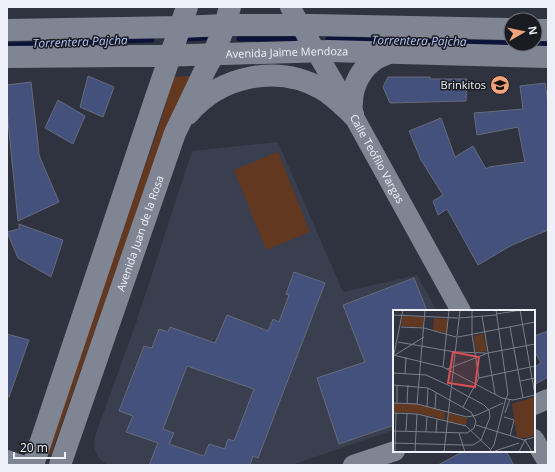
<svg xmlns="http://www.w3.org/2000/svg" width="555" height="472" font-family="'Open Sans',sans-serif">
<rect width="100%" height="100%" fill="#2f333f"/>
<path fill="#393f4f" d="M278,142L343,292L417,275L437,311H394V430L291,465H107L98,457L94,447L95,436L135,326L192,151Z"/>
<g fill="#633821">
<path d="M191,76L166,128L51,455L45,453L160,123L173,77Z"/>
<path d="M278,152L310,232L266,250L234,170Z"/>
</g>
<g fill="none" stroke-linecap="round" stroke-linejoin="round">
<g stroke="#0c1339" stroke-width="5">
<path d="M187,39L205,38"/>
<path d="M239,39H294"/>
<path d="M328,39L511,43"/>
<path d="M535,44H548"/>
<path d="M7,45L152,40"/>
</g>
</g>
<g fill="#44517d" stroke="#666b78" fill-rule="evenodd">
<path d="M88,76L114,87L103,117L80,107Z"/>
<path d="M388,77H430V79H467L466,101L390,103L383,87Z"/>
<path d="M31,82L38,143L39,155L59,202L18,221L7,111V85Z"/>
<path d="M545,83L548,103V230L512,245L478,265L447,209L438,215L433,201L443,195L421,160L409,131L441,118L455,157L473,146L486,169L489,167L525,162L518,127L477,135L474,113L523,109L520,86Z"/>
<path d="M58,100L85,116L73,144L45,128Z"/>
<path d="M19,224L63,240L51,277L18,258L7,232L19,229Z"/>
<path d="M294,272L325,283L258,458L253,456L250,465H149L158,443L126,432L133,416L119,411L144,346L152,348L159,329L168,332L170,327L215,343L227,315L268,331L273,319L279,322L289,295L286,294ZM187,366L254,389L234,441L228,439L225,449L209,444L204,456L169,444L174,433L163,429Z"/>
<path d="M414,278L427,311H394V425L339,444L317,378L365,362L343,305Z"/>
<path d="M548,331V377L534,385V367L541,363L534,350V336Z"/>
<path d="M7,334L29,340L9,397H7Z"/>
<path d="M464,451H506L514,465H438Z"/>
</g>
<g fill="none" stroke-linecap="round" stroke-linejoin="round">
<g stroke="#808593" stroke-width="20">
<path id="s1" d="M290,7L353,115L461,311"/>
<path d="M534,405L548,399"/>
<path d="M534,439L548,463"/>
<path d="M7,460L21,465"/>
<path d="M353,465L395,451"/>
</g>
<g stroke="#808593" stroke-width="22">
<path d="M7,30L180,27L225,25H313L511,29"/>
<path d="M535,30H548"/>
<path id="s2" d="M7,57L124,56H158L328,51L548,57"/>
<path d="M188,114C221,75 278,64 322,89C334,96 343,106 353,115"/>
<path d="M353,115C352,111 351,107 352,103C352,85 362,67 377,58C381,56 385,55 389,53"/>
<path d="M33,465L154,103L187,7"/>
<path id="s3" d="M60,465L175,133L206,68L213,55L225,25L230,7"/>
</g>
</g>
<defs>
<symbol id="school-disc" viewBox="-11 -11 22 22"><circle r="9.5" fill="#f0a27a" stroke="#191b20"/><path d="M0-5L7-2L0 1L-7-2ZM-4 1L0 2.5L4 1V4Q0 6-4 4Z" fill="#111"/></symbol>
</defs>
<g fill-rule="evenodd">
<use href="#school-disc" x="489" y="74" width="22" height="22"/>
</g>
<g text-anchor="middle" stroke-width="3" stroke-linejoin="round" paint-order="stroke">
<g font-size="11" fill="#edf0f8" stroke="#191b20">
<text dy="4" stroke="none"><textPath href="#s2" startOffset="280">Avenida Jaime Mendoza</textPath></text>
<text dy="4" stroke="none"><textPath href="#s1" startOffset="175">Calle Teófilo Vargas</textPath></text>
<text dy="4" stroke="none"><textPath href="#s3" startOffset="245">Avenida Juan de la Rosa</textPath></text>
</g>
<g font-size="11" fill="#edf0f8" stroke="#191b20" text-anchor="end">
<text x="486" y="89">Brinkitos</text>
</g>
<g font-size="12" font-style="italic" fill="#b0c3fc" stroke="#191b20">
<text transform="translate(419 41) rotate(1)" y="4">Torrentera Pajcha</text>
<text transform="translate(80 42) rotate(-2)" y="4">Torrentera Pajcha</text>
</g>
</g>
<g transform="translate(393 310)">
<rect width="142" height="142" fill="#2f333f"/>
<path d="M10,6L30,7L31,17L8,16ZM41,8L54,9V23L40,20ZM90,24L94,41L83,42L81,26ZM142,87V125L132,128L124,127L119,94ZM0,93L24,94L52,102V110L25,103L0,102ZM56,103L74,108L73,115L55,112Z" fill="#633821"/>
<path fill="none" stroke="#7b7f89" stroke-width="1" d="M103,0L115,84L113,88M127,0L142,85M103,4L129,0M0,5L65,8M89,6L102,84M66,8L103,5M8,17L31,18L63,27M117,17L130,88M65,27L142,12M5,32L62,42M64,42L93,43M0,45L50,57L109,88L120,90L142,85M2,45L31,27M0,49L10,0M50,57L56,0M54,59L95,43L142,34M0,63L33,65L57,76M12,64L13,47M86,68L142,56M127,71L142,68M0,75L35,78L78,102L83,111L81,118L74,123L0,121M0,93L24,94L74,107L84,105L110,93M4,93V75M14,94L15,75M24,94L32,0M34,97L35,78M70,97L86,68L79,25V0M42,99L43,83M0,103L24,104L73,116L97,139M112,103L117,89M111,107L121,110L117,126M83,115L131,130L142,127M13,121L14,103M33,122L34,107M43,123L44,109M66,123L72,142M132,130L139,142M0,133L70,135H80L88,130L97,107L96,100L91,95L58,77M102,141L126,133M2,142L3,103M22,142L24,104M51,142L67,0M96,142L101,135L113,88M126,142L132,130"/>
<path fill="#db5052" fill-opacity="0.15" stroke="#db5052" stroke-width="2" d="M60,42L86,47L82,77L55,73Z"/>
<rect width="142" height="142" fill="none" stroke="#edf0f8" stroke-width="2"/>
</g>
<rect width="555" height="472" fill="none" stroke="#edf0f8" stroke-width="16"/>
<g transform="translate(523 32) rotate(81)"><circle r="19" fill="#191b20" stroke="#6e7076"/>
<path d="M0-3L7 15L0 10L-7 15Z" fill="#f0a27a"/>
<text y="-6" font-size="11" font-weight="bold" text-anchor="middle" fill="#edf0f8">N</text>
</g>
<path d="M14 452v6h51v-6" fill="none" stroke="#edf0f8" stroke-width="2"/>
<text x="20" y="452" font-size="12" fill="#edf0f8" stroke="#191b20" stroke-width="3" paint-order="stroke">20 m</text>
</svg>
